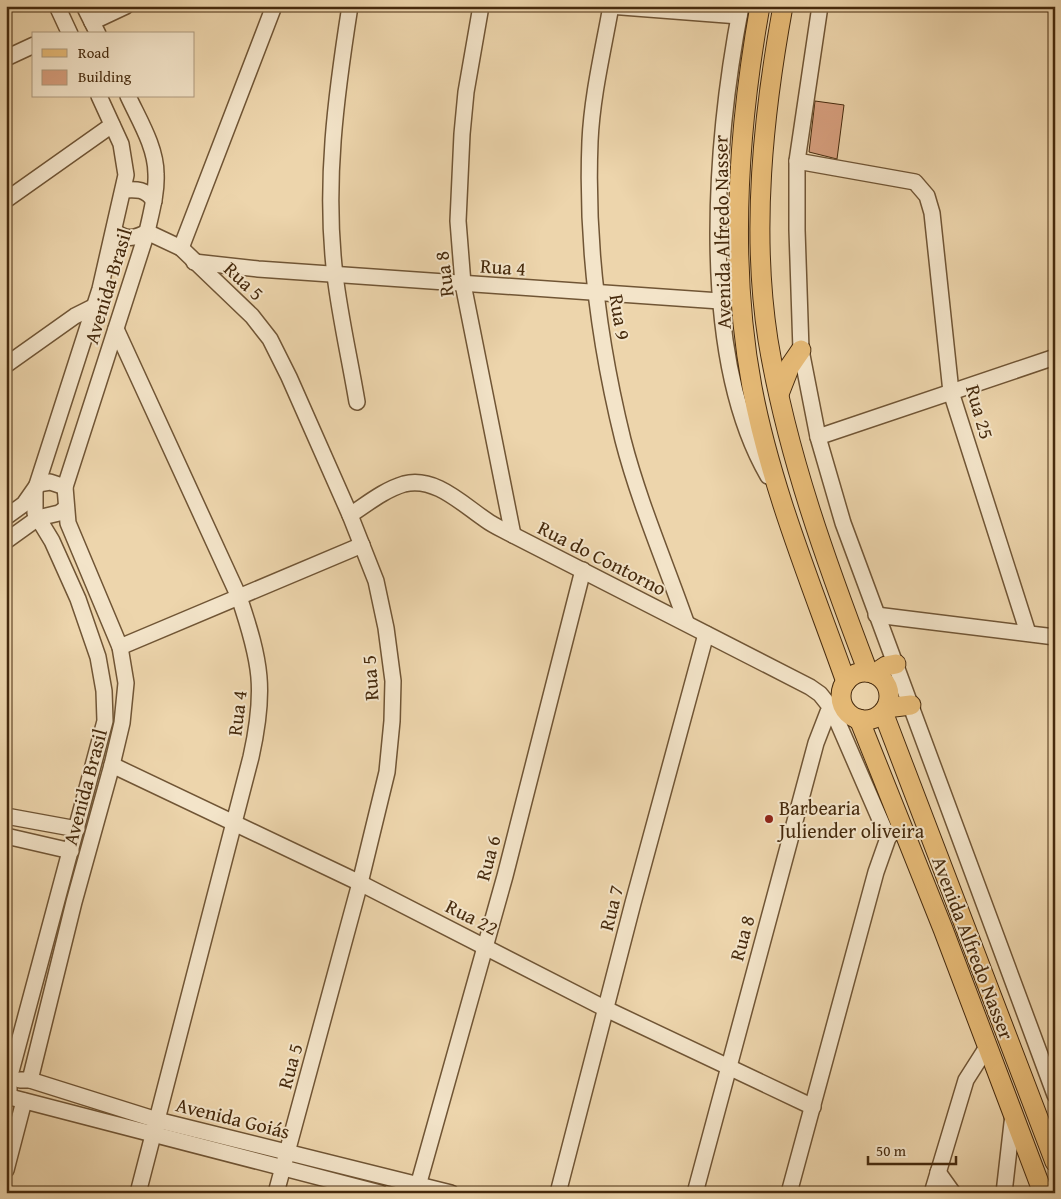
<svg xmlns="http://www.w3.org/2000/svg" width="1061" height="1199" font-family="'Gentium Book Plus',serif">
<rect width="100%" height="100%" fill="#edd5ac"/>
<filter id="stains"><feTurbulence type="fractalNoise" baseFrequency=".004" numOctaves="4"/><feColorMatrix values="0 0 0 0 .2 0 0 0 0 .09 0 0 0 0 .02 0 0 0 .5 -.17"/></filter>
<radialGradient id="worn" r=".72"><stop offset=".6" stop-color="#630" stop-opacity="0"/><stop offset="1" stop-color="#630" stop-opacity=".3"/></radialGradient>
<path fill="#d69e7d" stroke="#462a0d" d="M815,101L844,105L837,159L809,152Z"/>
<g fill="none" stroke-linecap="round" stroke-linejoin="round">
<defs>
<g id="minor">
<path d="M57,6L70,34"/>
<path d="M84,6L98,34"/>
<path d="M350,6C336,95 324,184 335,275C340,317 350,360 357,402"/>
<path d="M481,6L466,92L462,134L458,221L463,284L513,535"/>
<path d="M609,6L739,16"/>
<path d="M611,6C603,51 592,96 590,141C586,241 599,343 623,440C639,502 665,562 686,622"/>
<path d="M741,6C715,141 697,353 768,476"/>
<path d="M820,6L797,161V230L801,350L818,437L843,523L1055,1095"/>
<path d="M92,22L126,6"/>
<path d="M6,58L34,45"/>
<path d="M797,161L915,182L927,196L932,213L951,392L1028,633"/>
<path d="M124,190C137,189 146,189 154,201"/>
<path d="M6,200L112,125"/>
<path d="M114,231C126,240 134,239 147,232"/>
<path d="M147,232L181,248L252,316L270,339L289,377L350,515L376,581L386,628L393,681L392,721L387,772L360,883L276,1193"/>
<path d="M181,248L274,6"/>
<path d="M194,262L258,269L720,301"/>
<path d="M116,329L239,597C261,662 266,690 251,757L138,1193"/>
<path d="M6,365L75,316L95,306"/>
<path d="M818,437L1055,357"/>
<path d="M350,515C367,504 384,490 404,484C435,476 462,504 486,520C494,526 504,530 513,535L810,687L820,694L832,709L888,838"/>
<path d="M6,517L24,504L38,484L50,482L65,487"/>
<path d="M6,541L38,518L59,513L66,508"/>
<path d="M876,615L1055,637"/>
<path d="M120,647L362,545"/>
<path d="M112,765L360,883L606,1009L813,1107"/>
<path d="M6,816L77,829"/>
<path d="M6,836L71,851"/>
<path d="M20,1080H30L157,1120L451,1193"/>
<path d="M30,1080L74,902L112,765L122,723L126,683L120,647L68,523L65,487L147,232C151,213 157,193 156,174C156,147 139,120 128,96"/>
<path d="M6,1096L380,1193"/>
<path d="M9,1097V1079L105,721L104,691L98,657L78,599L52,541L35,513V491L100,289L126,175L121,144L99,96"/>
<path d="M6,1170L24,1101"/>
<path d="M938,1172L953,1193"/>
<path d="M416,1193L505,876L583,570"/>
<path d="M558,1193L633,903L706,634"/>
<path d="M695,1193L816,743L828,712L843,704"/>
<path d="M789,1193L876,872L888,838L893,832"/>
<path d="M932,1193L966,1080L987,1047"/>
<path d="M1004,1193L1013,1114"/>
</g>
<g id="major">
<path d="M760,6C738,129 729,263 752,387C771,488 812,586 846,682"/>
<path d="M783,6C763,115 751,231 768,340C787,455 827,564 868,672"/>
<path d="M779,394L790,366L801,350"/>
<circle cx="865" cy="696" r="24"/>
<path d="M874,674L886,666L896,664"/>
<path d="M886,708L911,705"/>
<path d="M883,712L1055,1162"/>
<path d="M859,719L943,929L1043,1193"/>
</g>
</defs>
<use href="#minor" stroke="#705535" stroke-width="18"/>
<use href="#major" stroke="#462a0d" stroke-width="21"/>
<use href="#minor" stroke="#f3e4c9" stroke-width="15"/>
<use href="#major" stroke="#e6ba76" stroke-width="19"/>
</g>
<circle fill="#8f2418" stroke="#f3e4c9" stroke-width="2" cx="769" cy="819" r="5"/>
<g text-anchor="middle" stroke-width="4" stroke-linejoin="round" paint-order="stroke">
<g font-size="20" fill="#462a0d" stroke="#f3e4c9">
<text transform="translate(722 232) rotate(-91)" y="7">Avenida Alfredo Nasser</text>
<text transform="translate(503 267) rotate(4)" y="7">Rua 4</text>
<text transform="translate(444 274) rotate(-97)" y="7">Rua 8</text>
<text transform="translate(244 281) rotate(43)" y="7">Rua 5</text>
<text transform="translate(108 286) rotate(-73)" y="7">Avenida Brasil</text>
<text transform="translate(620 317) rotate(81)" y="7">Rua 9</text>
<text transform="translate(980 412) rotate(74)" y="7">Rua 25</text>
<text transform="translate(602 558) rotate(27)" y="7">Rua do Contorno</text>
<text transform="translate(370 678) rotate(-94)" y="7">Rua 5</text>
<text transform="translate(237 713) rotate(-83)" y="7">Rua 4</text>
<text transform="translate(85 787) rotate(-75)" y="7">Avenida Brasil</text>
<text transform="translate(488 858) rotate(-75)" y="7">Rua 6</text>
<text transform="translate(611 908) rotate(-76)" y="7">Rua 7</text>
<text transform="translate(472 917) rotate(27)" y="7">Rua 22</text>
<text transform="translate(742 938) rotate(-75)" y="7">Rua 8</text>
<text transform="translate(973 948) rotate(69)" y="7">Avenida Alfredo Nasser</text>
<text transform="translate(290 1066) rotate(-75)" y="7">Rua 5</text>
<text transform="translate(233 1118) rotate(14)" y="7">Avenida Goiás</text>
</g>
<g font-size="20" fill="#462a0d" stroke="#f3e4c9" text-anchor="start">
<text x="779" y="815">Barbearia<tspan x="779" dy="23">Juliender oliveira</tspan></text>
</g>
</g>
<rect width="1061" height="1199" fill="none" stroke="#edd5ac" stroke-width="25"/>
<rect x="8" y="8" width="1046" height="1184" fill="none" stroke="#462a0d" stroke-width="2.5"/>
<rect x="12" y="12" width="1036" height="1174" fill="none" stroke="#462a0d"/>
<rect x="32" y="32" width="162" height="65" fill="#f3e4c9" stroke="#ae9a7e"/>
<rect x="42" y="49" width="25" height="8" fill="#e6ba76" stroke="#ae9a7e"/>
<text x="78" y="58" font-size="15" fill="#462a0d">Road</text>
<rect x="42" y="70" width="25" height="15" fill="#d69e7d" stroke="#ae9a7e"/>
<text x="78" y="82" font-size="15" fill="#462a0d">Building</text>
<path d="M868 1156v8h88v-8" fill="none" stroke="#462a0d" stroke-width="2.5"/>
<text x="876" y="1156" font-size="15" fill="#462a0d" stroke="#f3e4c9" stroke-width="4" paint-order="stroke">50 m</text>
<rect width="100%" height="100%" filter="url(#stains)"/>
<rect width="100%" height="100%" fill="url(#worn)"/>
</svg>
